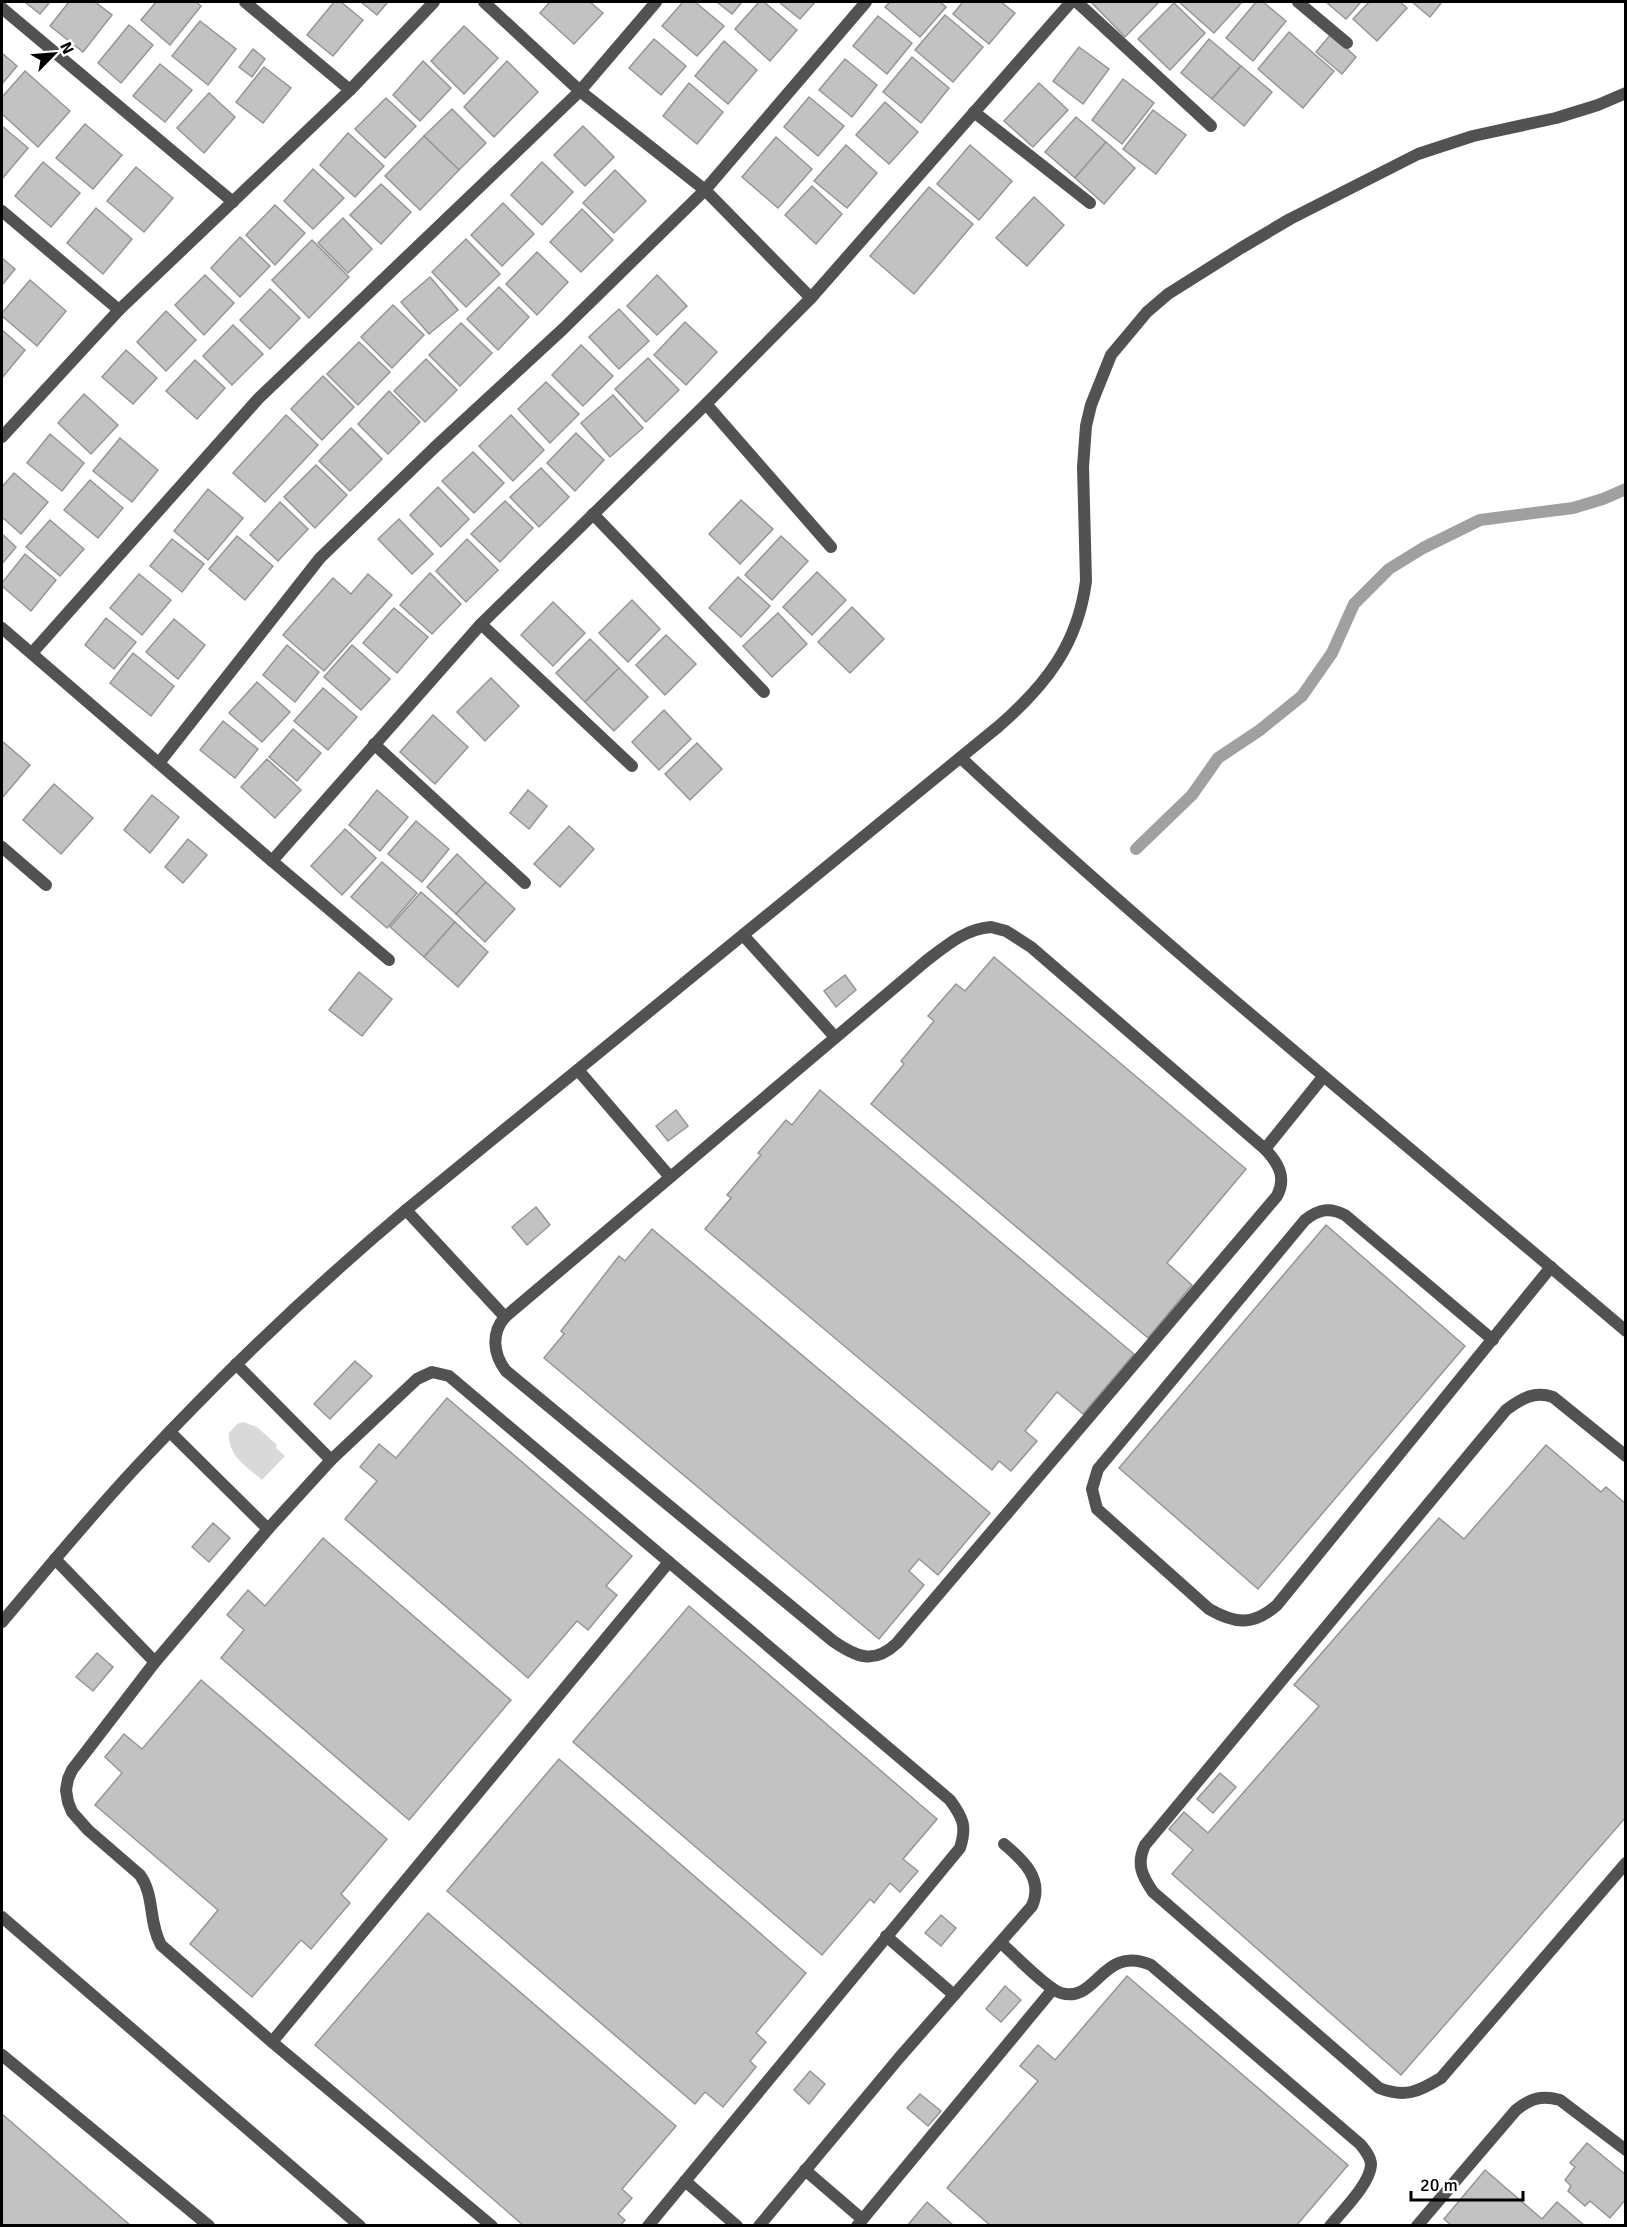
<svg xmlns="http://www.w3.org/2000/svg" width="1627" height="2227" font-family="Signika,sans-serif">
<rect width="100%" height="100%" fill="#fff"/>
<path fill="#d9d9d9" d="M243,1422L257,1427L277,1445L276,1448L285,1456L262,1480C247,1467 227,1455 229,1433L237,1424Z"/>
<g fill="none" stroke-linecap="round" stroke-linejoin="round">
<path stroke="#a0a0a0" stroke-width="12" d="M1136,849L1192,795L1218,758L1260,730L1302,696L1332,653L1354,604L1389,569L1423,548L1480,520L1573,508L1603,499L1626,489"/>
</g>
<g fill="#c2c2c2" stroke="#969696" stroke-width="1.5">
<path d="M25,2H50L40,14Z"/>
<path d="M69,2H95L112,15L83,52L50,26Z"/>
<path d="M156,2H196L201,6L170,45L141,20Z"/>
<path d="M334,2H341L363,20L333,56L307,35Z"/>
<path d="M361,2H388L377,15Z"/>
<path d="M550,2H590L603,13L574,44L540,13Z"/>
<path d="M683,2H695L724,26L697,56L662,26Z"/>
<path d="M717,2H742L732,14Z"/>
<path d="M759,2H764L797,30L770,61L735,29Z"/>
<path d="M779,2H815L800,19Z"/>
<path d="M890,2H940L946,7L920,37L885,7Z"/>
<path d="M963,2H1001L1015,13L989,44L953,14Z"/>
<path d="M1091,2H1159L1125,37Z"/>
<path d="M1179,2H1242L1214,33Z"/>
<path d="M1256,2H1263L1286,21L1253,61L1226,38Z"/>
<path d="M1326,2H1361L1346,19Z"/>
<path d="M1369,2H1400L1407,8L1377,41L1353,19Z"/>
<path d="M1412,2H1442L1430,17Z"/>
<path d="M1174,3L1205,33L1170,70L1138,39Z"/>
<path d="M945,15L983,47L953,82L915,50Z"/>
<path d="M878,16L912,43L887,74L853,46Z"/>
<path d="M200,21L236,49L208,85L172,56Z"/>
<path d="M129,25L153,45L121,83L98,63Z"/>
<path d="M464,26L498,58L464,94L431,61Z"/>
<path d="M1289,32L1334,71L1303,108L1258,69Z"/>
<path d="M1331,34L1356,57L1342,74L1316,52Z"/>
<path d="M654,39L686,66L661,95L629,68Z"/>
<path d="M1209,39L1241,66L1212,99L1181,73Z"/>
<path d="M724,41L757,70L728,104L695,76Z"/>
<path d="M1079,47L1109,69L1083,104L1053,81Z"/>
<path d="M253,49L265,59L252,77L239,67Z"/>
<path d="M2,53L17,66L2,84Z"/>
<path d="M912,57L949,88L921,123L883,92Z"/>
<path d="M845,59L877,85L852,117L819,90Z"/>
<path d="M423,61L451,88L420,121L393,95Z"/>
<path d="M507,61L538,92L494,137L464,107Z"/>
<path d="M160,64L192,90L165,122L133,96Z"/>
<path d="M1241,66L1272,92L1244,126L1212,99Z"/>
<path d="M264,67L291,88L263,123L236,102Z"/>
<path d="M25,71L70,111L38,147L2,114V97Z"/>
<path d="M1123,79L1154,103L1122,144L1092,120Z"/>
<path d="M689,83L723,112L697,144L663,116Z"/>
<path d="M1039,83L1068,110L1033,147L1004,121Z"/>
<path d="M209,93L235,117L204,153L177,128Z"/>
<path d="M809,97L844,126L818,156L784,127Z"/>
<path d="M386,98L416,126L385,158L355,129Z"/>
<path d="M885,102L918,132L889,164L856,135Z"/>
<path d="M452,109L486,143L459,170L424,136Z"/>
<path d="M1153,110L1186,135L1156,174L1123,149Z"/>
<path d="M1076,117L1106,142L1075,178L1045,152Z"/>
<path d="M85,124L122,155L93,189L56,158Z"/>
<path d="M2,126L28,148L2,179Z"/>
<path d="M583,126L614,157L585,186L554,155Z"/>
<path d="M348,133L384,166L355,197L320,165Z"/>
<path d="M424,136L459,170L420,210L385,176Z"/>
<path d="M776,137L812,169L778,208L742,177Z"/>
<path d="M1106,142L1135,168L1104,204L1075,178Z"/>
<path d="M846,145L877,173L847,208L814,181Z"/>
<path d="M970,145L1012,181L979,220L937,184Z"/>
<path d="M43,162L80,193L51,227L15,196Z"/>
<path d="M542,162L573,192L542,225L511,195Z"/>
<path d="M136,167L173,198L144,232L107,201Z"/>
<path d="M313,169L344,198L313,229L284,201Z"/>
<path d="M615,170L646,201L614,233L583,203Z"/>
<path d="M381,184L411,212L381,244L350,215Z"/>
<path d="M812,186L842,214L816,244L785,215Z"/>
<path d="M929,187L973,224L914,294L870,256Z"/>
<path d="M1034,197L1064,225L1027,266L996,238Z"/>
<path d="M503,203L534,234L502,266L471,235Z"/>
<path d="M275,205L305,233L275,265L246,235Z"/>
<path d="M96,208L132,239L103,274L67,243Z"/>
<path d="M582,209L613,240L581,272L550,242Z"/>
<path d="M343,218L372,249L348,273L318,243Z"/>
<path d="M240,237L270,266L240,297L211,268Z"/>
<path d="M466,239L500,274L466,307L432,272Z"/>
<path d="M312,240L349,277L309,318L272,280Z"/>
<path d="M537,252L568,282L537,315L506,284Z"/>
<path d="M2,258L15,269L2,285Z"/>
<path d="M205,275L234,303L204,335L175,305Z"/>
<path d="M657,275L687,306L657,335L627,306Z"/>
<path d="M430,277L458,310L429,334L401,302Z"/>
<path d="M30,280L66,311L37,346L2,316V313Z"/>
<path d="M499,287L529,317L498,350L467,319Z"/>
<path d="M270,289L300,318L270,349L240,320Z"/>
<path d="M393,305L424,335L392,368L361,337Z"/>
<path d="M619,309L649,341L619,369L589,337Z"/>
<path d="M166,311L196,340L166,371L137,342Z"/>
<path d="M685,322L717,352L686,385L654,355Z"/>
<path d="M461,323L492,353L460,386L429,355Z"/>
<path d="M233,325L263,354L232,385L203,356Z"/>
<path d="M2,330L25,350L2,378Z"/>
<path d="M359,342L390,372L358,405L327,374Z"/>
<path d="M581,345L613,376L583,406L552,375Z"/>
<path d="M126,350L157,378L133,404L102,377Z"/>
<path d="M648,358L679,390L646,422L615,389Z"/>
<path d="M426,359L457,390L425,422L394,391Z"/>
<path d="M195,360L225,388L197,419L166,391Z"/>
<path d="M323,376L354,407L322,440L291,409Z"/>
<path d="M546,382L579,414L550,443L518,409Z"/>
<path d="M389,391L420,422L388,454L358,424Z"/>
<path d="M84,394L118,425L91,454L58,423Z"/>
<path d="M613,395L643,428L610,457L581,423Z"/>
<path d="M286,415L318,445L265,502L233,473Z"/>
<path d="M511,415L544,450L513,481L479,446Z"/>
<path d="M351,428L382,459L350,491L319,461Z"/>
<path d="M576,433L604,460L575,491L547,463Z"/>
<path d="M50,434L84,463L62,491L27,463Z"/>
<path d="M120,438L158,470L132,502L93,471Z"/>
<path d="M473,452L504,483L474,513L442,481Z"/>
<path d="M316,465L347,495L315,528L284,497Z"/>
<path d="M541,468L569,497L539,527L510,497Z"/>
<path d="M14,473L48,502L21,534L2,517V487Z"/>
<path d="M90,480L123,508L98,538L64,510Z"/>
<path d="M438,487L469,519L441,547L410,515Z"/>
<path d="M208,489L243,518L208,560L174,531Z"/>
<path d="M741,500L773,529L740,564L709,534Z"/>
<path d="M505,501L533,528L500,562L471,534Z"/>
<path d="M280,502L308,529L278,561L250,535Z"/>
<path d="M399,519L433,554L412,574L378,539Z"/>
<path d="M50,520L84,549L60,576L26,547Z"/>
<path d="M2,534L16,547L2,564Z"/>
<path d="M237,536L273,566L245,600L209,569Z"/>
<path d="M781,536L808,561L772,600L745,575Z"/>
<path d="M172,539L204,564L182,592L150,566Z"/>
<path d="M467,539L498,570L466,602L436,571Z"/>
<path d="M25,554L56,580L31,611L2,586V583Z"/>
<path d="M817,572L846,600L812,635L783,607Z"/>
<path d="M430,573L461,604L432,634L400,605Z"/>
<path d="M139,574L171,600L142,635L110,608Z"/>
<path d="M368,574L392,595L324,671L283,635L333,578L351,594Z"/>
<path d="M738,577L770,606L741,637L709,608Z"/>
<path d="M632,600L660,629L628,662L599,633Z"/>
<path d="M553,602L585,633L553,666L521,635Z"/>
<path d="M852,607L884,639L850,673L818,642Z"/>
<path d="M394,608L428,637L397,673L363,643Z"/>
<path d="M778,613L807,644L772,677L743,646Z"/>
<path d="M106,618L136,642L114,669L85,645Z"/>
<path d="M174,619L205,645L178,679L146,652Z"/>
<path d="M666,635L696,664L665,695L636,665Z"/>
<path d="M590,639L619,668L585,702L556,673Z"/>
<path d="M287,645L319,672L295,702L263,675Z"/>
<path d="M352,645L390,679L361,710L324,677Z"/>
<path d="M133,653L174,686L151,716L110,683Z"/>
<path d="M619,668L648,697L614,731L585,702Z"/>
<path d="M491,678L519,706L485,741L457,712Z"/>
<path d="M257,682L290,712L262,742L229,713Z"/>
<path d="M323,688L357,717L328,750L294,721Z"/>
<path d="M664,710L691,739L659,770L632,742Z"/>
<path d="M433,715L468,747L435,784L400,752Z"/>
<path d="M223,721L258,749L235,778L200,750Z"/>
<path d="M293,729L321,753L297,781L269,757Z"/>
<path d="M2,741L30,765L2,798Z"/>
<path d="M697,743L722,769L690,800L665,774Z"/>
<path d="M267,759L301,790L275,818L241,787Z"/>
<path d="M54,784L93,818L61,854L23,820Z"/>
<path d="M377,790L408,817L380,851L349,825Z"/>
<path d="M528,790L547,806L529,829L510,813Z"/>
<path d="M152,795L179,817L150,853L124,830Z"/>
<path d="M416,821L449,849L422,882L388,854Z"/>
<path d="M569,826L594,849L560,887L534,864Z"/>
<path d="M345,829L376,858L342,895L311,866Z"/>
<path d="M188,839L207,855L183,883L165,867Z"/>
<path d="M457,854L486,882L456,914L427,887Z"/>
<path d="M382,862L417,893L387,928L351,897Z"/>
<path d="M486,882L515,909L485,942L456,914Z"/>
<path d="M421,892L455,922L424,957L390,927Z"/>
<path d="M455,922L488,952L458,987L424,957Z"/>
<path d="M994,957L1246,1169L1167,1263L1192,1285L1148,1338L871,1104L904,1064L901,1061L934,1021L928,1016L956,984L965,991Z"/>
<path d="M359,972L392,999L362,1036L329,1010Z"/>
<path d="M845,975L856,990L836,1007L824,991Z"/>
<path d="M820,1090L1134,1354L1083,1414L1057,1392L1025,1431L1037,1441L1011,1471L999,1461L992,1470L705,1229L731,1198L727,1195L761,1155L758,1153L786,1120L792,1125Z"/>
<path d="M676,1110L688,1126L668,1141L656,1126Z"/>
<path d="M536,1207L550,1225L527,1245L512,1227Z"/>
<path d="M1326,1225L1465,1346L1258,1589L1119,1468Z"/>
<path d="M652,1229L990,1513L938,1575L919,1559L909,1571L924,1585L879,1639L544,1358L564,1334L561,1331L619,1256L625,1261Z"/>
<path d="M355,1361L372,1376L330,1419L314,1404Z"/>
<path d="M447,1398L632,1556L606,1586L617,1595L588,1630L577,1621L528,1678L345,1519L377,1481L360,1467L379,1444L396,1458Z"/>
<path d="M1546,1445L1601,1492L1606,1487L1626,1504V1817L1401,2075L1172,1874L1193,1850L1169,1829L1184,1812L1208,1833L1319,1706L1294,1685L1439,1518L1464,1539Z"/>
<path d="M213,1523L230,1538L209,1562L192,1547Z"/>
<path d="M323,1538L511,1700L409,1820L221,1658L244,1630L227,1615L248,1590L265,1606Z"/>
<path d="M689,1606L937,1819L903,1859L918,1871L900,1892L890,1883L874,1903L870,1899L822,1955L573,1742Z"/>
<path d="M97,1653L113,1667L93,1691L76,1677Z"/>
<path d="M201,1680L387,1839L341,1894L350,1903L311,1949L301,1940L252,1997L190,1944L218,1910L95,1805L122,1773L105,1757L124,1734L142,1749Z"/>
<path d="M559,1759L806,1973L756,2033L766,2042L750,2061L756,2067L723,2107L705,2092L695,2104L447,1891Z"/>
<path d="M1220,1773L1236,1787L1213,1813L1197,1799Z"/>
<path d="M428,1913L676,2126L622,2189L632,2198L618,2214L625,2220L620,2226H524L315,2045Z"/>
<path d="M941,1915L956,1928L941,1946L925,1933Z"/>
<path d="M1127,1976L1348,2165L1296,2226H991L947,2188L1038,2081L1020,2066L1038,2045L1055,2060Z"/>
<path d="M1005,1986L1021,2000L1001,2022L986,2009Z"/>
<path d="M810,2071L825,2084L809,2104L794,2090Z"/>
<path d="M920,2094L941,2111L928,2126L907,2108Z"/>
<path d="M2,2114L131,2226H2Z"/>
<path d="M1587,2143L1626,2175V2199L1610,2218L1590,2201L1585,2206L1568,2191L1571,2186L1565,2180L1575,2167L1570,2163Z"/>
<path d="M1485,2170L1542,2219L1557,2202L1585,2226H1452L1444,2219Z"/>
<path d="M927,2202L954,2226H907Z"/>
</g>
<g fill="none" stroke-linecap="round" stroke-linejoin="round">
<g stroke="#525252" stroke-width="12">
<path d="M991,927L1006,931L1031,947L1265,1149C1278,1163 1287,1177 1277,1196L897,1643C874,1665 856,1657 833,1641L506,1371C493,1354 491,1333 505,1317L926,961C947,945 965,929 991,927Z"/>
<path d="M743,935L835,1037"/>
<path d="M578,1070L670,1177"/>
<path d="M1265,1149L1323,1077"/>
<path d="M406,1210L505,1317"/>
<path d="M1493,1340L1345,1215C1330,1207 1319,1209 1305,1220L1098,1469L1092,1489L1097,1509L1209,1609C1235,1624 1253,1626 1277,1605L1551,1267"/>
<path d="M236,1364L331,1460"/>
<path d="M170,1432L268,1529"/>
<path d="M1626,1456L1553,1397C1534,1391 1522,1398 1506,1410L1145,1845C1136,1864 1142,1876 1153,1892L1379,2088C1405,2098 1418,2092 1441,2078L1626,1863"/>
<path d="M55,1559L155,1662"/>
<path d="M886,1936L954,1995"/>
<path d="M1001,1943C1014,1954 1047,1989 1061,1993C1097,2004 1102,1944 1151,1965L1360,2144C1365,2150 1371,2157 1371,2165C1370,2184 1342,2211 1330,2226"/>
<path d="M272,2042L669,1562L449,1376L432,1372L417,1379L331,1460L268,1529L155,1662L72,1770L68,1779L66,1790L68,1802L72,1812L88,1830L140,1875C155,1896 148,1921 161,1945L272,2042L492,2226"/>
<path d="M2,2055L209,2226"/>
<path d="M805,2170L862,2219"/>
<path d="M685,2181L737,2226"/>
<path d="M648,2226L960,1848C967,1826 963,1818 950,1800L669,1562"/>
<path d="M759,2226L899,2058L1032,1906C1044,1879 1023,1860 1004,1844"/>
<path d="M857,2226L1053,1989"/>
<path d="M1417,2226L1516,2110C1531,2098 1542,2095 1560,2100L1626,2150"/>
</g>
<g stroke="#525252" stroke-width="12">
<path d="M245,2L350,90"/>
<path d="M484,2L580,91L705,190L811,298L1071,2"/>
<path d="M1077,2L1211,126"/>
<path d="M1298,2L1347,43"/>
<path d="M2,8L233,202"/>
<path d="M974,112L1090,203"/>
<path d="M2,211L119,310"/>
<path d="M706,404L831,547"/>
<path d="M2,437L119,310L350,90L434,2"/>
<path d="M593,514L764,692"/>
<path d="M481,624L632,766"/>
<path d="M2,628L272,861L481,624L706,404L811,298"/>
<path d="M32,653L258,399L580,91L656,2"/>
<path d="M374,744L525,883"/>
<path d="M961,758C1175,957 1403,1141 1626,1331"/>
<path d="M159,763L320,558L434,448L563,329L705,190L866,2"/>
<path d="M2,847L46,885"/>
<path d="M272,861L389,960"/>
<path d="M2,1622C47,1569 91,1515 139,1464C223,1374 312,1289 406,1210L999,726C1046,685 1078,644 1086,581L1083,467L1086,426L1091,405L1111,355L1147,312L1168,294L1241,248L1290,219L1418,154L1473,136L1556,118L1598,105L1626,93"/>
<path d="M2,1917L360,2226"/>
</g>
</g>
<rect width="1627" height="2227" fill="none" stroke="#000000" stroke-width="6"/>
<g transform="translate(54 54) rotate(65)" stroke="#ffffff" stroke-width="4.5" paint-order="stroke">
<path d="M0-4.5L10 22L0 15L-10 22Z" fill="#000000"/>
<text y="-9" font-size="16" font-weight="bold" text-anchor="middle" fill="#000000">N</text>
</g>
<path d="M1411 2191v9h112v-9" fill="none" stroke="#000000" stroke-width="3"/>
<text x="1420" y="2191" font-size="18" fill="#000000" stroke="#ffffff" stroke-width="4.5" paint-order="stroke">20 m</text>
</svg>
